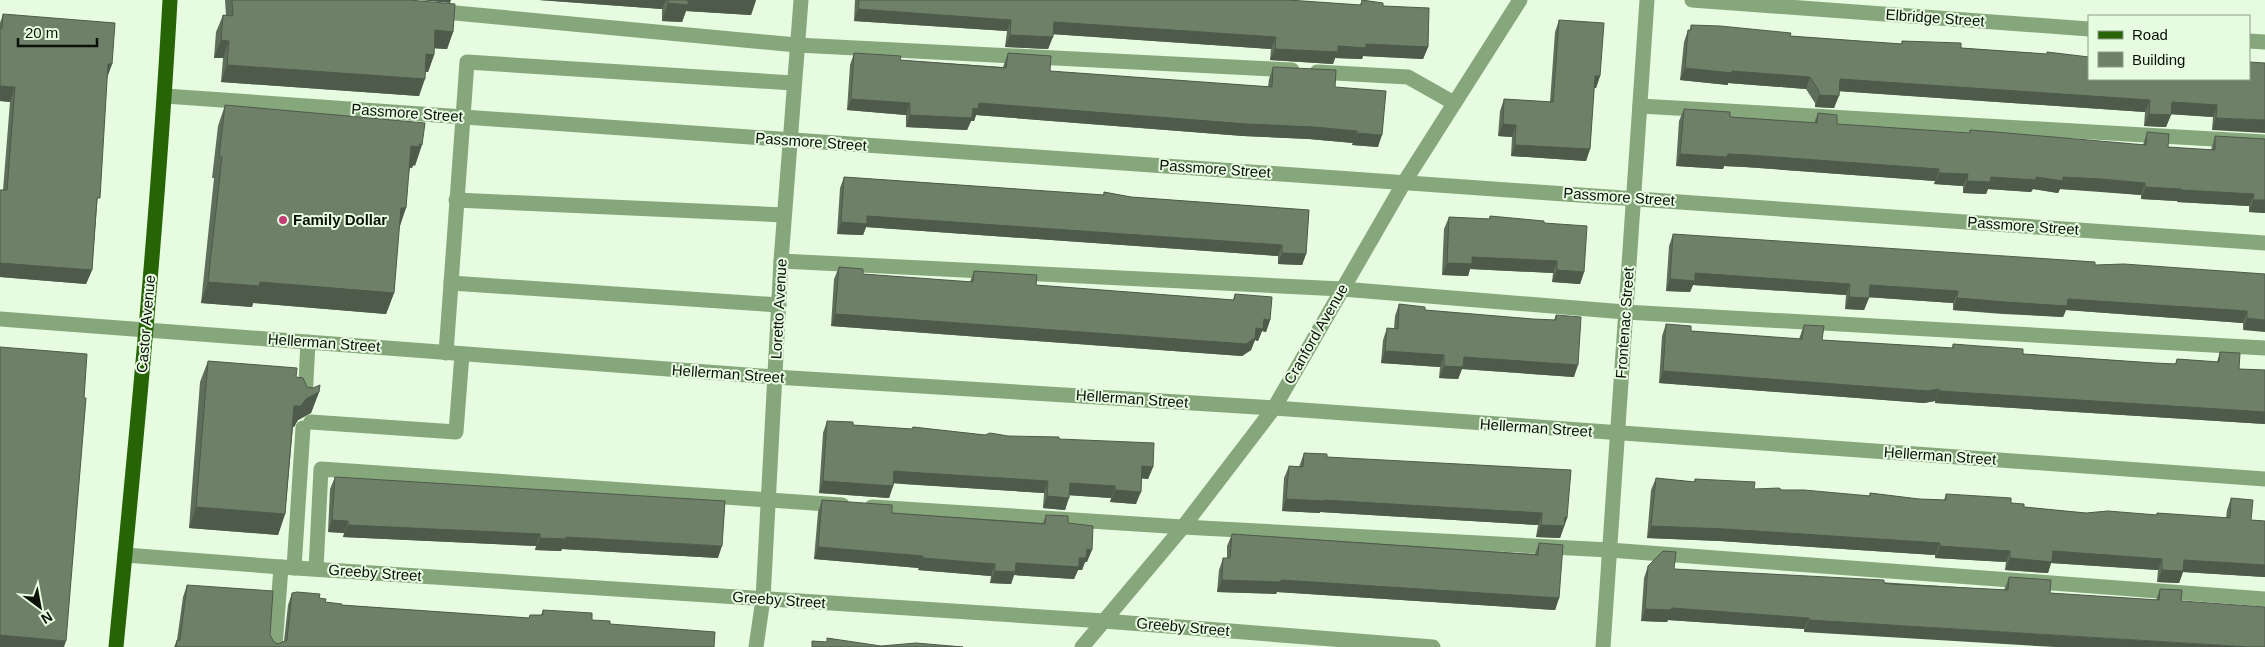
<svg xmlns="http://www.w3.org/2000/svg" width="2265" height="647" font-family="Arial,sans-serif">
<rect width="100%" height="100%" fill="#e7fbe1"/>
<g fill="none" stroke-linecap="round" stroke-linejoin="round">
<g stroke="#86a77b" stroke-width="15">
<path d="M1692,0L2089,29"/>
<path d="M434,11L797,45L1292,70"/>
<path d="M2249,41L2265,42"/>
<path d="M1317,72L1408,77L1454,103"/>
<path d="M165,96L2265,243"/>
<path d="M1640,106L2265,142"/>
<path d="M456,200L784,215"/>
<path d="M781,261L1342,289L1625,312L2265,348"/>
<path d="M451,283L779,305"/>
<path d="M0,319L775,377L1274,408L2265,479"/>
<path d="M446,353L467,62L793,83"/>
<path d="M305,400L308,342"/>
<path d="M311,422L456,432L462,354"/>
<path d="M872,507L1183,527L1609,550L2265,599"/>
<path d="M125,555L281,567L1104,621L1433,647"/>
<path d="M294,568L303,428"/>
<path d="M316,569L321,469L842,505"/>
<path d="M275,647L281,567"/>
<path d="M756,647L763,599L781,261L801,0"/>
<path d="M1082,647L1183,527L1274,408L1405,181L1520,0"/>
<path d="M1603,647L1647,0"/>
</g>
<path stroke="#266405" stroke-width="15" d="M116,647C137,432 158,216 170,0"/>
</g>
<g fill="#5f6e5a">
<path d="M225,0H409L453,32L447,49L434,48V55L428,72H425L419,96L221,82L223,58H214L216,32L223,15H226Z"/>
<path d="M539,0H756L751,15L686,11L682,22L662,21V9Z"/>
<path d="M855,0H1288L1360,5L1362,0L1383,6L1428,47L1423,59L1363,56L1362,59L1335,58L1333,64L1270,60L1271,49L1053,34L1048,49L1005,47L1007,31L854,21Z"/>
<path d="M3,14L112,64L107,77L92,270L86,284L0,277V190H3L10,102L0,101V23Z"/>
<path d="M1559,20L1600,76L1596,88H1594L1590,149L1586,161L1511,156L1512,137L1498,136L1500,111L1504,99L1550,102L1555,32Z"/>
<path d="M1691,25L1790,36L1901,44L1902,41L1961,48L2047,54V52L2249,79L2212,130L2213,117L2171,114L2166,127L2144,126L2145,112L1839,91L1834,108L1815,107V103L1806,89L1728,83V85L1680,80L1684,42L1688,30H1690Z"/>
<path d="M854,53L900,60L1003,67L1008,53L1050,71L1268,87L1269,79L1273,67L1335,87L1378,147L1352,145L1353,143L1309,139L1243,136L976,115L974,121H971L967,130L906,127V115L847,110L850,65Z"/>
<path d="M225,105L415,166L413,165L412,168H410L399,227L394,293L386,314L253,303L252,307L201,303L214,178H212L218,126Z"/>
<path d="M1684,109L1730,117L1814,123L1818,113L1837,124L1969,133L1970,130L2143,145L2147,132L2168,147L2211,150L2215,136L2265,139V213L2249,212V206L2177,202V201L2141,199V195L2097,191L2060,189L2058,193L2033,189L2031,192L1988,189L1986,194L1963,193V186L1934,184L1935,181L1745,167L1724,166L1723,169L1676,166L1679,121Z"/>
<path d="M844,177L1103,195L1104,192L1131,197L1309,210L1306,254L1302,265L1278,264V256L866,227L863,235L837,234L840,188Z"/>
<path d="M1490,216L1544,223L1584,272L1580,284L1552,282L1553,273L1470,269L1468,276L1442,275L1444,229L1449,217L1489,219Z"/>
<path d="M1673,234L2095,265L2265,274L2243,330V323L2066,310L2063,317L2002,314L1953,310V303L1869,297L1864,310L1845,309L1846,295L1693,285L1690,292L1666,291L1669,246Z"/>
<path d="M839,267L863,274L970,282L974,271L1036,285L1233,300L1235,294L1270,320L1266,332L1262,331L1258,341L1255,340L1251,350L1242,356L831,326L834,279Z"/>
<path d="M1399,304L1425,310L1533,319L1554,320L1556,315L1574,377L1462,369L1458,379L1439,378L1440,367L1381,363L1383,340L1387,328L1394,329L1395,316Z"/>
<path d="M1666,324L1691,331L1799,339L1804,325L1822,340L1952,348L1953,344L2023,354L2154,363L2175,364L2177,359L2217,362L2220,352L2239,369L2265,370V424L1935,403V401L1924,403L1659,383L1662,336Z"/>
<path d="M208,361L296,377L307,387L319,392L311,413L298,420L294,427H293L285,514L278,535L189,528L200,382Z"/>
<path d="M827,421L853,425L912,429L913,427L985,435L1059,439L1153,467L1148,479L1141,478L1136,504L1110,502L1111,498L1069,495L1065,510L1043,508L1044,493L902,484L894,483L889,498L819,493L823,433Z"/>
<path d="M1304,453L1327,457L1567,518L1560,538L1536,537L1538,525L1320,512V513L1282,511L1284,478L1289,466L1299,467Z"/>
<path d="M335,477L718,558L562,549L561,551L535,550L536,546L343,537L344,533L328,532L330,489Z"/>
<path d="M1656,478L1694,482L1695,479L1754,489L1869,496L1870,493L1919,499L1944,500L1946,494L2011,503L2024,507L2086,513L2156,515L2157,513L2226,518L2227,510L2231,498L2251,520L2265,521V577L2183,572L2179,583L2157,582L2158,570L2051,563L2048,573L2005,570L2006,562L1935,558V555L1720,541L1647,538L1651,490Z"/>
<path d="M822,500L892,513L1043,523L1046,515L1068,523L1087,562H1085L1082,570H1078L1074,579L1014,575L1011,584L990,583L991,576L918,570L919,568L814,559L818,512Z"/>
<path d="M1232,534L1535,554L1539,543L1559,598L1555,610L1277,592L1276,594L1217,592L1219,570L1223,558H1227V546Z"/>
<path d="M1648,566L1674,569L2004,590L2009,577L2050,593L2156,600L2160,589L2181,601L1804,632V629L1668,620L1667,622L1641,621L1644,578Z"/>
<path d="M187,585L270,635L274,642L278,644L284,641L288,605L292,593L319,598L325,602L341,605L529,618L530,615H541L543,610L592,620L714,647H174L177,640L183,597Z"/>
</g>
<g fill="#4e5a4a">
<path d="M419,0H451L450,3Z"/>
<path d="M539,0H666L662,9Z"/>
<path d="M686,0H756L751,15L686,11L682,22L662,21L668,3Z"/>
<path d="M858,9L1011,20L1007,31L854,21Z"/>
<path d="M1054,22L1276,37L1271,49L1050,34Z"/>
<path d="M435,30L453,32L447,49L429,48Z"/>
<path d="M1010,35L1053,37L1048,49L1005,47Z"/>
<path d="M221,40L229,41L223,58H214Z"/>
<path d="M1366,44L1428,47L1423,59L1363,56L1362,59L1335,58L1333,64L1270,60L1275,49L1338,46Z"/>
<path d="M426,54L434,55L428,72H420Z"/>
<path d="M108,64H112L107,78Z"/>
<path d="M227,65L425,79L419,96L221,82Z"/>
<path d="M1685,68L1732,71L1810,77L1806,89L1728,83V85L1680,80Z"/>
<path d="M1595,76H1600L1596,88H1590Z"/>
<path d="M1840,79L2150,100L2145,112L1836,91Z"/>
<path d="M0,86L15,87L10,102L0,101Z"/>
<path d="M1819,95L1839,96L1834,108L1815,107Z"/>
<path d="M851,99L910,103L906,115L847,110Z"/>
<path d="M2172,102L2217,105L2213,117L2167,114Z"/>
<path d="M979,103L1314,127L1357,131L1353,143L1309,139L1243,136L976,115L974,121H971L967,130L906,127L910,115L973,108Z"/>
<path d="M2149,114L2171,115L2166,127L2144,126Z"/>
<path d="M2216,118L2265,120V133L2212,130Z"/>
<path d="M1503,124L1516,125L1512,137L1498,136Z"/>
<path d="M1357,133L1382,135L1378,147L1352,145Z"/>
<path d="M419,144L422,145L415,166L413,165L412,168L404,167L411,146Z"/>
<path d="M1515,145L1590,149L1586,161L1511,156Z"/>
<path d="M1680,154H1728L1939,169L1935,181L1745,167L1724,166L1723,169L1676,166Z"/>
<path d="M1939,173L1968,174L1963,186L1934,184Z"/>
<path d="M1991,177H2063L2145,183L2141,195L2060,189L2058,193L2033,189L2031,192L1988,189L1986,194L1963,193L1967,181Z"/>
<path d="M2145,187L2181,189L2177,201L2141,199Z"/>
<path d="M2181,190L2254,194L2249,206L2177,202Z"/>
<path d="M2253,200H2265V213L2249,212Z"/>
<path d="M401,208H406L399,229Z"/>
<path d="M867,216L1282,245L1278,256L866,227L863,235L837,234L841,222Z"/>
<path d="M1282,253L1306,254L1302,265L1278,264Z"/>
<path d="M1472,257L1557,261L1553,273L1470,269L1468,276L1442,275L1447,263Z"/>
<path d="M0,263L92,270L86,284L0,277Z"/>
<path d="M1557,270L1584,272L1580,284L1552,282Z"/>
<path d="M1695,273L1850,284L1846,295L1693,285L1690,292L1666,291L1670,279Z"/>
<path d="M208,282H260L394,293L386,314L253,303L252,307L201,303Z"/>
<path d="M1870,285L1958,291L1953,303L1865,297Z"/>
<path d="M1849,297L1869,298L1864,310L1845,309Z"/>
<path d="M1957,298L2068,299L2247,311L2243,323L2066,310L2063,317L1953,310Z"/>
<path d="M835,314L1256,328L1264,319L1270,320L1266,332L1262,331L1258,341L1255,340L1251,350L1242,356L831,326Z"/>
<path d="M2247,318L2265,320V332L2243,330Z"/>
<path d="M1385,351L1444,355L1440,367L1381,363Z"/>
<path d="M1464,357L1578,365L1574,377L1462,369L1458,379L1439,378L1444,366Z"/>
<path d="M1663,371L1939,389L1935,401L1924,403L1659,383Z"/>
<path d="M1939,391L2265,412V424L1935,403Z"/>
<path d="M319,392L311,413L298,420L294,427H287L294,406Z"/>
<path d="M1142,466L1153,467L1148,479L1138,478Z"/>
<path d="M894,471L1048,481L1044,493L890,483Z"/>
<path d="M823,481L893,486L889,498L819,493Z"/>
<path d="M1070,483L1115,486L1111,498L1065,495Z"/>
<path d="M1115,490L1141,492L1136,504L1110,502Z"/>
<path d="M1047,496L1069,498L1065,510L1043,508Z"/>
<path d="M1286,499L1324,500L1542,513L1538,525L1320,512V513L1282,511Z"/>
<path d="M196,507L285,514L278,535L189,528Z"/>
<path d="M1565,517L1567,518L1560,538L1536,537L1541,525Z"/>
<path d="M332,520L348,521L344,533L328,532Z"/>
<path d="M348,525L540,534L536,546L343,537Z"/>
<path d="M1651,526L1725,529L1940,543L1935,555L1720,541L1647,538Z"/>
<path d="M566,537L722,546L718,558L562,549L561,551L535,550L540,538Z"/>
<path d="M1940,546L2010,551L2006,562L1935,558Z"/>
<path d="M818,547L923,556L919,568L814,559Z"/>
<path d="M1087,549L1092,550L1087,562H1085L1082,570H1078L1074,579L1014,575L1011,584L990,583L995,571L1016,563L1079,558Z"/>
<path d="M2053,551L2162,559L2158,570L2051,563L2048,573L2005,570L2010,558Z"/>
<path d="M923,558L995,564L991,576L918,570Z"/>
<path d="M2184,560L2265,565V577L2183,572L2179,583L2157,582L2162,570Z"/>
<path d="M1222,580H1281L1559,598L1555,610L1277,592L1276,594L1217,592Z"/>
<path d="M1672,608L1809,618L1804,629L1668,620L1667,622L1641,621L1645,609Z"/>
<path d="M1809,620L2250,647H2055L1804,632Z"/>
<path d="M0,635L66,641L64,647H0Z"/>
</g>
<g fill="#6f8069" stroke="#4e5a4a">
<path d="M232,0H409L455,4L453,32L435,30L434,55L426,54L425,79L227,65L229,41L221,40L223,15L233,16Z"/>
<path d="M668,0H688V5L668,3Z"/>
<path d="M859,0H1288L1361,5L1362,0L1383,3V6L1429,8L1428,47L1366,44V48L1338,46V52L1275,49L1276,37L1054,22L1053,37L1010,35L1011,20L858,9Z"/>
<path d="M3,14L115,23L112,64H108L100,198H97L92,270L0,263V190H7L15,87L0,86V28H2Z"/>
<path d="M1559,20L1604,23L1600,76H1595L1590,149L1515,145L1516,125L1503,124L1504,99L1553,102Z"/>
<path d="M1691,25L1720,26L1791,33L1790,36L1902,44V41L1961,43V48L2047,54V52L2089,57V79H2249V62L2265,63V120L2216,118L2217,105L2172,102L2171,115L2149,114L2150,100L1840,79L1839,96L1819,95V91L1810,77L1732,71V73L1685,68L1688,30H1691Z"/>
<path d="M854,53L901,56L900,60L1006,68L1008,53L1051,56L1050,71L1272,87L1273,67L1336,70L1335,87L1386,91L1382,135L1357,133V131L1314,127L1247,124L979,103L978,109L973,108L972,118L910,115V103L851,99Z"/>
<path d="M225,105L425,123L422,145L419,144L420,147L411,146L406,208H401L394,293L260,282L259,286L208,282L222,157H219Z"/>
<path d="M1684,109L1730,112V117L1817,123L1818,113L1837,115V124L1970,133V130L1995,132L2146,145L2147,132L2169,134L2168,147L2215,150V136L2265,139V200H2253L2254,194L2181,190V189L2145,187V183L2102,179L2063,177V181L2036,177V180L1991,177L1990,182L1967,181L1968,174L1939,173V169L1749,155L1728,154L1727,157L1680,154Z"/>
<path d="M844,177L1104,195V192L1131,197L1309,210L1306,254L1282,253V245L867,216V224L841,222Z"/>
<path d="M1490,216L1544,221V223L1587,226L1584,272L1557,270V261L1472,257V264L1447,263L1449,217L1490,219Z"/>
<path d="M1673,234L2095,262V265L2124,264L2265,274V320L2247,318V311L2068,299L2067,306L2006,302L1957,298L1958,291L1870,285L1869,298L1849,297L1850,284L1695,273V281L1670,279Z"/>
<path d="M839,267L863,269V274L973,282L974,271L1037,275L1036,285L1234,300L1235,294L1272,297L1270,320L1264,319L1263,329L1256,328L1255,338L1246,344L835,314Z"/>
<path d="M1399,304L1425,307V310L1533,319L1556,320V315L1581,317L1578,365L1464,357L1463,367L1444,366V355L1385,351L1387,328L1398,329Z"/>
<path d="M1666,324L1691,326V331L1802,339L1804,325L1824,326L1822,340L1953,348V344L1979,346L2023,349V354L2154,363L2176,364L2177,359L2219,362L2220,352L2240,353L2239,369L2265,370V412L1939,391V389L1928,391L1663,371Z"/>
<path d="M0,347L87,354L84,398H86L66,641L0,635Z"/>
<path d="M208,361L297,368L296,377L303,378L307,387L313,388L320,385L319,392L306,399L301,406H294L285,514L196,507Z"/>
<path d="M827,421L853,422V425L912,429L913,427L985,435L990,433L1008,436L1059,437V439L1154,443L1153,467L1142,466L1141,492L1115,490V486L1070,483L1069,498L1047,496L1048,481L906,472L894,471L893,486L823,481Z"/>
<path d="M1304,453L1327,454V457L1571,470L1567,518L1565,517L1564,526L1541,525L1542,513L1324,500V501L1286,499L1289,466L1303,467Z"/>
<path d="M335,477L725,501L722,546L566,537V539L540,538V534L348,525V521L332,520Z"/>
<path d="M1656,478L1695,482V479L1755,482L1754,489L1779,488L1782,490H1804L1870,496V493L1919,499L1946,500V494L2011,498V503L2024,504V507L2086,513L2108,511L2157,515V513L2230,518L2231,498L2253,500L2251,520L2265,521V565L2184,560L2183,571L2162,570V559L2053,551L2052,562L2010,558V551L1940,546V543L1725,529L1651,526Z"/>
<path d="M822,500L892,505V513L1045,524L1046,515L1068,516V523L1093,526L1092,550L1087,549L1086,558H1079V567L1016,563L1015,572L995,571V564L923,558V556L818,547Z"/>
<path d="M1232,534L1538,555L1539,543L1563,545L1559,598L1281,580V582L1222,580L1223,558H1230Z"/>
<path d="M1663,551L1676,552L1674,569L1884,580V583L1891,584L2008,590L2009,577L2051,580L2050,593L2159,600L2160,589L2182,590L2181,601L2265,607V647H2250L1809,620V618L1672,608L1671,610L1645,609L1648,566Z"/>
<path d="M187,585L273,591L270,635L274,642L278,644L287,640L292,593L297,592L320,594L319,598L326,599L325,602L342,604L341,605L529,618L530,615H543V610L592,613V620L610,621V624L715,632L714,647H176L177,640H180Z"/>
<path d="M827,638L881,646L916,643L963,647H812V641L827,642Z"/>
</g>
<circle fill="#c33a75" stroke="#e7fbe1" stroke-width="2" cx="283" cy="220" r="5"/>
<g text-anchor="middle" stroke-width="4" stroke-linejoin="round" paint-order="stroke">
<g font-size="15" fill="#0b1109" stroke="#e7fbe1">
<text transform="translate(1935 18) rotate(4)" y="5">Elbridge Street</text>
<text transform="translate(407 113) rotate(4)" y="5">Passmore Street</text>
<text transform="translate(811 142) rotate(4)" y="5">Passmore Street</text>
<text transform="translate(1215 169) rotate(4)" y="5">Passmore Street</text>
<text transform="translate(1619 197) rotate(4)" y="5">Passmore Street</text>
<text transform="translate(2023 226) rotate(4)" y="5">Passmore Street</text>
<text transform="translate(779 309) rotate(-87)" y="5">Loretto Avenue</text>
<text transform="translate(1625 323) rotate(-86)" y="5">Frontenac Street</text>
<text transform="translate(146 324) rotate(-85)" y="5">Castor Avenue</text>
<text transform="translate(1316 334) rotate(-60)" y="5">Cranford Avenue</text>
<text transform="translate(324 343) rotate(4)" y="5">Hellerman Street</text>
<text transform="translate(728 374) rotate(4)" y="5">Hellerman Street</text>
<text transform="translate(1132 399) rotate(4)" y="5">Hellerman Street</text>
<text transform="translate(1536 428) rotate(4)" y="5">Hellerman Street</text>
<text transform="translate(1940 456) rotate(4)" y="5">Hellerman Street</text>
<text transform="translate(375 573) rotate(4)" y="5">Greeby Street</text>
<text transform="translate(779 600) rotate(4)" y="5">Greeby Street</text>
<text transform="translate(1183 627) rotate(5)" y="5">Greeby Street</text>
</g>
<g font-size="15" font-weight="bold" fill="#0b1109" stroke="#e7fbe1" text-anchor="start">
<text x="293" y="225">Family Dollar</text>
</g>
</g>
<rect x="2088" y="15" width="162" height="65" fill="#e7fbe1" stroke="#8f9d8b"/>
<rect x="2098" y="31" width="25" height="8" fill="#266405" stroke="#8f9d8b"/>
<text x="2132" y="40" font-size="15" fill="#0b1109">Road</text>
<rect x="2098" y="52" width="25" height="15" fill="#6f8069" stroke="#8f9d8b"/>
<text x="2132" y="65" font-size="15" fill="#0b1109">Building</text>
<g transform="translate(40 607) rotate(148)" stroke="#e7fbe1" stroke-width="4" paint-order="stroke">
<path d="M0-4L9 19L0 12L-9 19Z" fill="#0b1109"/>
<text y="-8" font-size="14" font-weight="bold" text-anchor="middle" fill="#0b1109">N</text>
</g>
<path d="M18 38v8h79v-8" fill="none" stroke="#0b1109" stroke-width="2.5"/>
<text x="25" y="38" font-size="15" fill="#0b1109" stroke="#e7fbe1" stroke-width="4" paint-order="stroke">20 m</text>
</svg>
